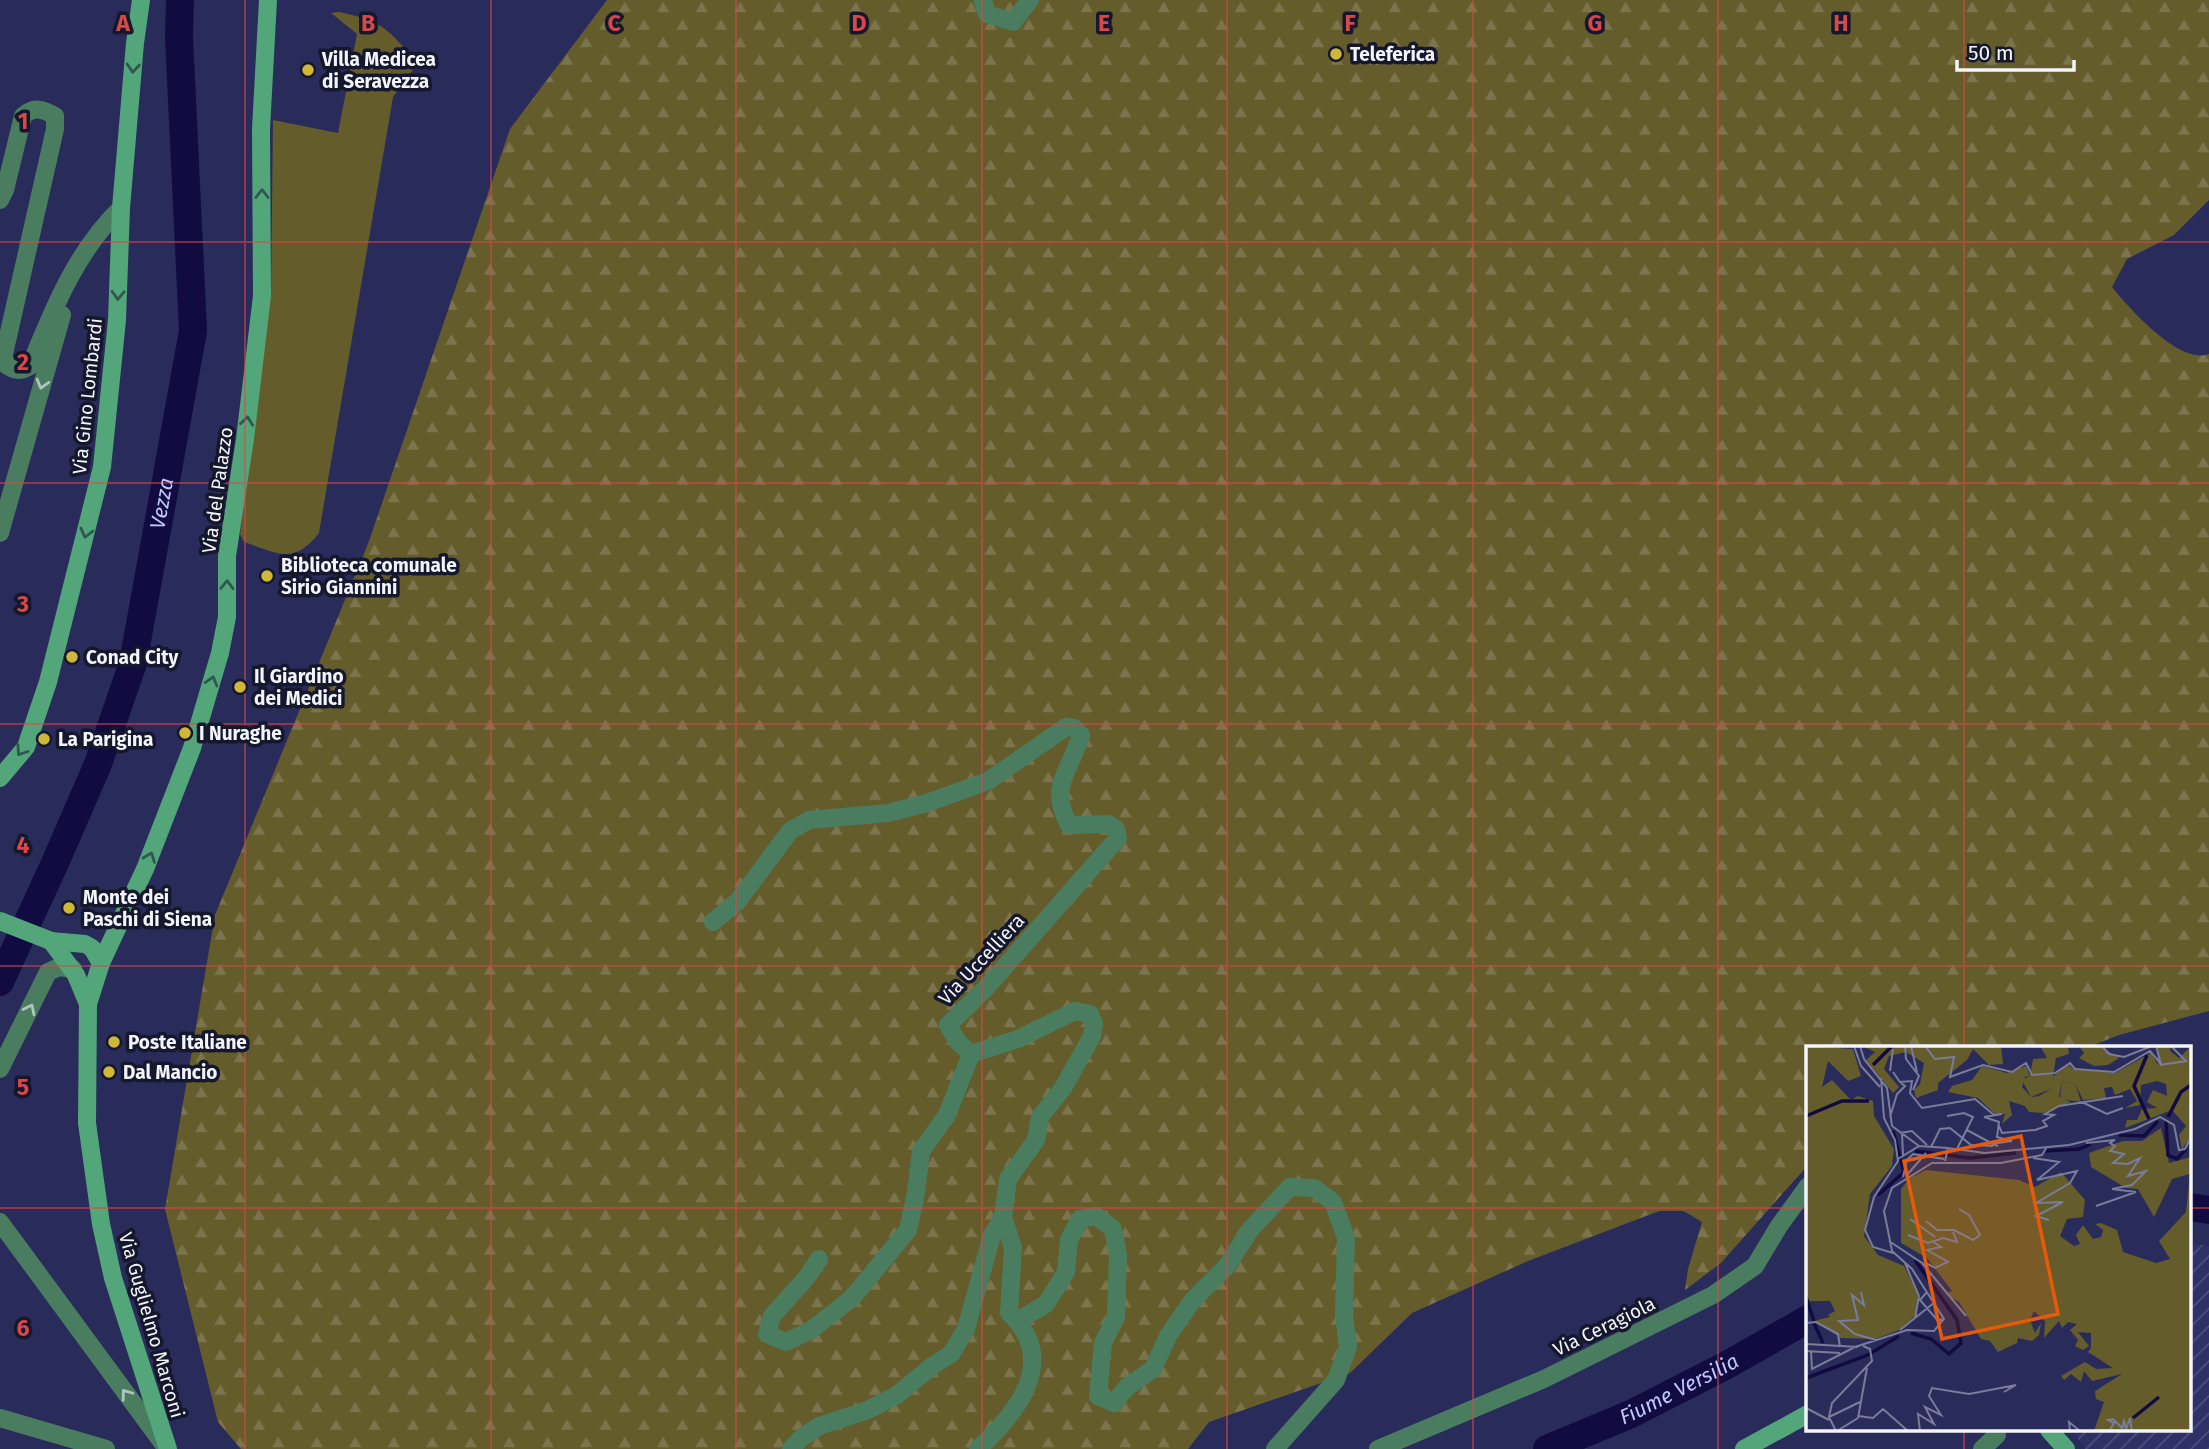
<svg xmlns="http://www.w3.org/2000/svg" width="2209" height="1449" font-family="'Fira Sans',sans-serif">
<defs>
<pattern id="industrial-furrows" width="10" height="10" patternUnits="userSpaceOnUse" patternTransform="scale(1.75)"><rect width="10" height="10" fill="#2e3066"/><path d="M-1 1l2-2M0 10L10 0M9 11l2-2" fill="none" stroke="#4d4f7d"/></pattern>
<pattern id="forest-firs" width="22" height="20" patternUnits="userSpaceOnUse" patternTransform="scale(1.75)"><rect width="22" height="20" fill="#655c2c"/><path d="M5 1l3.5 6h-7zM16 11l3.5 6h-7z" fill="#7c744c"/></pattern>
</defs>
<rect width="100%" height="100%" fill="#292c5a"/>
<path fill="url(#industrial-furrows)" d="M2190,1243L2209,1246V1449H2085L2072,1430H2190Z"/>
<path fill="#655c2c" d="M339,12C384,21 388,30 418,63L393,97L319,533C293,566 278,553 244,542L240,534L271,292L273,120L338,133L357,34L331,13Z"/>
<path fill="url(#forest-firs)" d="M607,0H2209V200L2174,235L2127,259L2112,287C2129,308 2179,365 2209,354V1011L2119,1035L2086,1048H1808V1165L1721,1263L1685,1290L1688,1269L1702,1222L1684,1211H1659L1528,1261L1412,1313L1350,1373L1209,1422L1188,1449H241L218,1422L165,1209L215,915L368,544L510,129Z"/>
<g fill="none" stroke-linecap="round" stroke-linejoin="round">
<g stroke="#110b42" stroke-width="28">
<path id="s1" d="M0,982L55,863L98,764L133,663L193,331L179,37L180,0"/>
<path d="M2190,1207L2209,1210"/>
<path id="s2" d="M1547,1449L1631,1414L1725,1366L1808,1319"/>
</g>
<g stroke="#4a7d60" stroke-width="18">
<path d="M983,0L987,14L1013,22L1030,0"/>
<path d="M0,200L5,190L23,116C34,106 43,109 55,116V129L4,354L5,364C14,371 20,372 30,366C53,310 76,251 121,208"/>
<path d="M0,533L62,315"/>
<path d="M713,922L738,901L790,831L809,820L888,813L927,803L988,781L1066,727L1074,728L1081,735C1070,772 1048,785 1069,825L1109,824L1116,829L1118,838L985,989L948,1025L958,1042L971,1054"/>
<path d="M971,1054L1018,1039L1075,1011L1090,1014L1094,1024L1092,1036L1063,1088L1040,1117L1036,1140L1008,1179L1003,1217L1013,1248L1009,1313C1060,1360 1017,1413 978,1449"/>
<path d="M0,1069L48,972L59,967L73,969"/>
<path d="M0,1222L167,1449"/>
<path d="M819,1259L807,1277L772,1316L767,1334L786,1342L811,1330L852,1298L908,1230L916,1193L921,1151L947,1115L971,1054"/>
<path d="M1017,1321L1046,1304L1066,1272L1069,1240L1080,1219L1096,1216L1113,1229L1118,1255L1116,1317L1103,1343L1098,1396L1114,1403L1127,1387L1153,1369L1168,1336L1192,1301L1227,1266L1250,1230L1290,1187L1314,1188L1333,1202L1346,1238L1344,1315L1348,1347L1336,1380L1275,1449"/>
<path d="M0,1418L106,1449"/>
<path d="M791,1449L801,1438L819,1426L868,1410L897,1395L932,1366L951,1354L966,1329L992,1235L1003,1217"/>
<path d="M1378,1449L1544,1379L1713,1295L1755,1266L1779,1226L1808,1186"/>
<path d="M1982,1449L1997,1435L1994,1430"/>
</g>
<g stroke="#52a67a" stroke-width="18">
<path d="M0,778L26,747L48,682L102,467L117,320L121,208L135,43L141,0"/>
<path d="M0,921L51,941L85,944L92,948L101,963"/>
<path d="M51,941L76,975L88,1004"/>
<path d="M2049,1430L2066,1449"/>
<path d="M168,1449L113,1278L101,1224L87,1123L88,1004L101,963L145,869L192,748L220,653L227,617V556L245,439L262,296L261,129L268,0"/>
<path d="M1744,1449L1808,1414"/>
</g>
</g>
<defs><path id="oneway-chevron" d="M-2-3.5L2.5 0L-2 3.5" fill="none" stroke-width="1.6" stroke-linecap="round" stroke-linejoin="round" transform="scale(1.75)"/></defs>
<g stroke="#30574f">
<use href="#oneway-chevron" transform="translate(133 68) rotate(95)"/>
<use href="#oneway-chevron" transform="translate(262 194) rotate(-90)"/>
<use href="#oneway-chevron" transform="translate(118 295) rotate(92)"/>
<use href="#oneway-chevron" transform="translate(247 421) rotate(-83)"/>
<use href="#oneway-chevron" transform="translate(86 533) rotate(104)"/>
<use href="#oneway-chevron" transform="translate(227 585) rotate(-89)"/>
<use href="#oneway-chevron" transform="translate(212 681) rotate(-74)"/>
<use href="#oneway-chevron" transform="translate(21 751) rotate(124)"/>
<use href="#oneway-chevron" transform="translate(150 857) rotate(-69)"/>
</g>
<g stroke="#b0c5bd">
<use href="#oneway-chevron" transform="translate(42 384) rotate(106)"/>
<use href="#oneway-chevron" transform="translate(30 1009) rotate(-64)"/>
<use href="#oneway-chevron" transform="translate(126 1394) rotate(-126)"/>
</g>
<path fill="none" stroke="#da4748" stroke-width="2" stroke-opacity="0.55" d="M245,0V1449M491,0V1449M736,0V1449M982,0V1449M1227,0V1449M1473,0V1449M1718,0V1449M1964,0V1048M0,242H2209M0,483H2209M0,724H2209M0,966H2209M0,1208H1808M2190,1208H2209M1964,1430V1449"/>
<g fill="#cfb837" stroke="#15172c" stroke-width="2.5">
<circle cx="1336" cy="54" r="7"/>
<circle cx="308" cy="70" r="7"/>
<circle cx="267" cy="576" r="7"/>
<circle cx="72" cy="657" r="7"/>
<circle cx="240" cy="687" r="7"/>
<circle cx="185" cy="733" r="7"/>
<circle cx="44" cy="739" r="7"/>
<circle cx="69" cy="908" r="7"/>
<circle cx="114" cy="1042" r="7"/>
<circle cx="109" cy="1072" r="7"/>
</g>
<g text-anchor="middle" stroke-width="7" stroke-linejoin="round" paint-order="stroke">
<g font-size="19" font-weight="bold" fill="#f4f5fb" stroke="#15172c" text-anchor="start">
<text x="1350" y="61">Teleferica</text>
<text x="322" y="66">Villa Medicea<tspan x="322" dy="22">di Seravezza</tspan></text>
<text x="281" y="572">Biblioteca comunale<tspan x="281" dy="22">Sirio Giannini</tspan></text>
<text x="86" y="664">Conad City</text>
<text x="254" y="683">Il Giardino<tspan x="254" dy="22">dei Medici</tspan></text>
<text x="199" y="740">I Nuraghe</text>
<text x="58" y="746">La Parigina</text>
<text x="83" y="904">Monte dei<tspan x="83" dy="22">Paschi di Siena</tspan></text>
<text x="128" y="1049">Poste Italiane</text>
<text x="123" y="1079">Dal Mancio</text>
</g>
<g font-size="19" fill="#f4f5fb" stroke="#15172c">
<text transform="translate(87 396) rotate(-84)" y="7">Via Gino Lombardi</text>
<text transform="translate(217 490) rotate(-82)" y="7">Via del Palazzo</text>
<text transform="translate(981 959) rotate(-47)" y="7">Via Uccelliera</text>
<text transform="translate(152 1325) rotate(74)" y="7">Via Guglielmo Marconi</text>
<text transform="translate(1604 1326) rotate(-26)" y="7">Via Ceragiola</text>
</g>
<g font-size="21" font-style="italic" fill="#bfc7fd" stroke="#15172c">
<text dy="7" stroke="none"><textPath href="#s1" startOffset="508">Vezza</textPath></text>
<text dy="7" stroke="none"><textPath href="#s2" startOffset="145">Fiume Versilia</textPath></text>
</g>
</g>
<g transform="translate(1806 1046)">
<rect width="385" height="385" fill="#292c5a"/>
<path d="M234,0H262L263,8L250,12L245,43L225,51L216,34L224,30L227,13L241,12ZM273,0H294L313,12L302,19L288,20L273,12L278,7ZM256,35L270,39L275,56L254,53Z" fill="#655c2c"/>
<path d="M0,0L47,3L55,30L42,35L22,15L16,41L26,34L45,54L52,50L67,55L68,70L88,103L86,120L64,148L58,190L72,209L98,220L112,248L109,270L93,284L69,293L35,292L8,275L24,271L22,269L29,265L24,255H0ZM56,0H195L197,18L183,19L167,3L161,14L132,37V44L110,52L108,44L114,38L118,17L100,6L83,10L78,23L93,41L87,47L60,14L69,6ZM351,0H365L364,5L373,12L385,0V90L376,103L373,89L380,80L366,64L319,82L321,74H331L336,63L351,62L341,56L347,44L361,50L360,38L351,35L335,39L334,59L319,62L331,55L324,43L309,49L306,41L298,42L300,52L277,54L270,39L256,35L253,51L265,56L238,67L223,66L219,60L203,55L206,69L196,78L199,68H189L172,52L142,46L146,40L166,34L176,20L201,27L220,20L224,30L219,31L216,41L225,51L233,50L245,43L243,34L262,18L267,23L309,27L345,7L352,19ZM355,82L363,117L385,111V385H288L298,356L290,353L289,345L316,328L286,335L278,325L275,336L265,328L258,334L255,330L279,316L290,323L307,322L282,306L285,302V287L272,286L283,300L277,304L269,300L272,294L264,284L271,278L262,276L256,282L253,275L238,292L239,275L228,265L224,274L229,287L235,277L233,289L226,295L212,292L211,297L192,306L184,295L175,293L153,256L140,248L146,245L121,212L95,197V143L104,132L120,124L213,134L229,141L255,126L279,154L277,171L261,173L254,190L268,200L274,198L270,189L277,179L287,193L295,191L297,184L289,178L295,177L311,184L317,206L350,217L364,213L353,195L380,166L384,128L366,133L348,171L332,143L320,142L285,121L283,107L317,95H336Z" fill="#655c2c"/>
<path fill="none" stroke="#110b42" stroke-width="3.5" d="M341,9L328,40L343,73M67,19L86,0M0,70L36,55H63M362,71L375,46L385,39M360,75L362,109L371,113L381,102M313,89L338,90L352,75M109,105L164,112L210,107M239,105L273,103L285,98M72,149L98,126L87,85M0,251L8,275M8,277L17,297M105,287L125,293L143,308L155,297L151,274L109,214M0,332L62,309L93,290M327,372L353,351"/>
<path fill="none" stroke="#7a7c9a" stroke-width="2" d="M48,0L55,20L74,41M54,0L58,13L81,42L86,80M99,0L100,13L113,30L107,44M105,0L111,26M119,0L129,13L148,11L144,31L177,19L206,26L220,17L226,29L249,27L264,17L269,23L308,26L344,5L355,18L350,0M296,0L303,8L318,11L346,0M354,19L380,15L365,0M84,25L87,3M87,26L94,36L106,35L104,47L116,62L169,53L188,69L196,68L178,71L193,76L191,91L206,95L185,98L192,100M75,32L78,72L89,94L92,115L68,151L59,184L67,201L87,207M278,57L301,68L317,62M141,70L158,67L167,71L151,103M84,71L91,48L99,40L95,37M86,80L113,100M193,80L196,87L229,84L241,80L237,75L248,69L239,68L253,60L317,50M161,84L185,97M94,87L106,85L121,99M96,88L97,109M280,97L309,94L304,97L309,100L304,105L318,108L307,117L322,118L334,112L322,130L340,125L326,139L306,143L330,146L290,160M125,101L134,83L144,82L165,99L187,100M227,112L253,116L231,134L271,125L264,137L230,157L257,156L230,170L243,174M92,113L113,100L142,102M139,115L142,102L179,107L263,99L329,83L354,71L368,79L373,104L379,103L385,91M101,129L120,107M97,131L101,114L107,108L138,113M104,173L129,191M120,175L131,184H148L167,194L174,189L163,169L153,163M102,189L122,197L137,192L151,196L147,186M83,195L116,217L160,270M118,216L129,222L142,216L121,204L135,201L126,195M99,217L113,250L109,272M55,246L58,259L46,249L52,274L33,275L49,288L70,294M120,247L114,254L132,275L136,273M0,277L10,276L32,288L34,301M94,284L129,256M0,298L52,301M49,301L101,284L128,285L138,273L106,223L86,205L78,165L86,142L126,117H195L236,109L241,101M0,305L34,307M5,305L6,323L49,301M0,362L23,374M52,370L67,372L77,363L102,385M23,371L54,356M30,385L23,371L26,357L66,315L64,303L57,300M31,385L52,372L61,322M114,385L112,368L128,378L119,361L135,369L123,350L126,342L163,348L210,339L198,346M264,385L263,376L274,385M284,385L304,384L308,377L302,374L307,373L316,382L318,375L320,383L324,372L326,385"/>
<path fill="#e8590c" fill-opacity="0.15" stroke="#e8590c" stroke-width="3.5" d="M215,90L252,268L136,293L98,115Z"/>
<rect width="385" height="385" fill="none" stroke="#f4f5fb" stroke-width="3.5"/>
</g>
<g font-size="23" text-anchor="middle" font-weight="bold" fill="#da4748" stroke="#15172c" stroke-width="7" stroke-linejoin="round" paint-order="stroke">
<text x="123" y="31">A</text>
<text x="368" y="31">B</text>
<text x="614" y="31">C</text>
<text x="859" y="31">D</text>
<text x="1104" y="31">E</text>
<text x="1350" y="31">F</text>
<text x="1595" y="31">G</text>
<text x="1841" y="31">H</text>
<text x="23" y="129">1</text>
<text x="23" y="370">2</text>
<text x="23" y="612">3</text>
<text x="23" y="853">4</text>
<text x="23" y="1095">5</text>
<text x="23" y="1336">6</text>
</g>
<path d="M1957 60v10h117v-10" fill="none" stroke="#f4f5fb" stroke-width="3.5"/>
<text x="1968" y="60" font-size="21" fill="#f4f5fb" stroke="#15172c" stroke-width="5" paint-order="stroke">50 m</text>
</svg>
